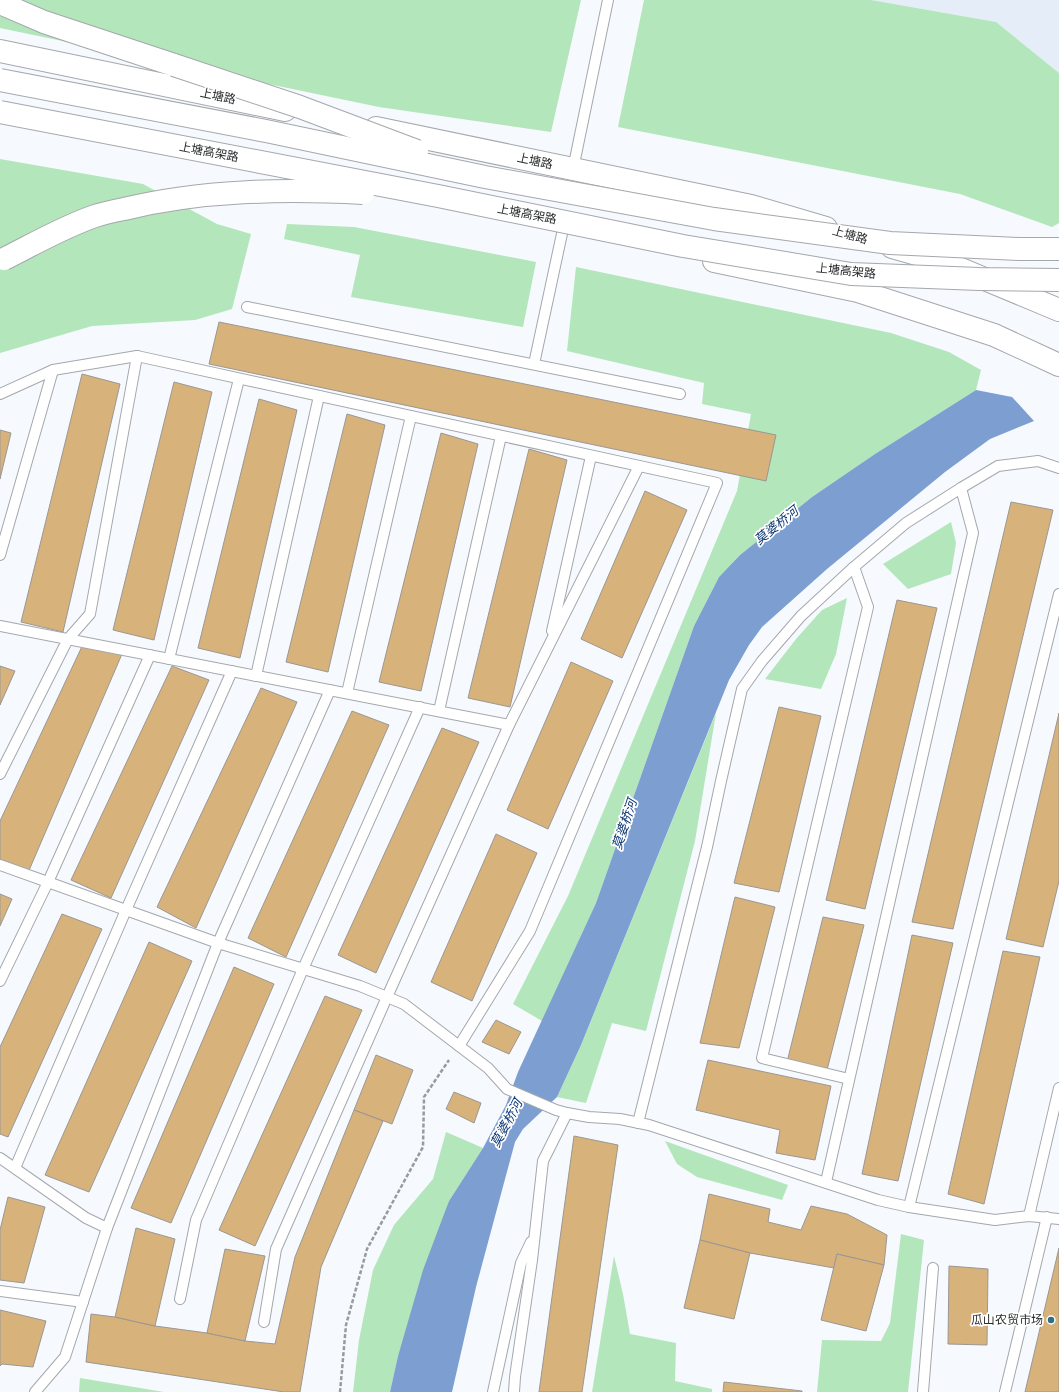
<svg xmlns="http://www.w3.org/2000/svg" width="1059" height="1392" font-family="'DM Sans','Noto Sans SC',sans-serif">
<rect width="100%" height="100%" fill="#f6f9fe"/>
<path fill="#e5edf8" d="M871,0H1059V73L996,22Z"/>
<g fill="#b3e6ba">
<path d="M0,0H581L551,132L379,107L0,28Z"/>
<path d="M644,0H871L996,22L1059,73V223L1052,227L960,194L618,127Z"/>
<path d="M0,159L143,184L217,224L251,234L232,309L195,320L92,326L0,353Z"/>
<path d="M287,224L354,227L536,262L523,327L351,297L360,255L284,239Z"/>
<path d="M576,267L891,333L949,352L981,370L976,390L875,454L812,497L740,555L719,577L694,626L596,903L542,1021L513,1004L568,896L737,491L751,414L702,404L704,383L567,351Z"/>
<path d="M951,522L956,543L951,574L908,589L883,564Z"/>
<path d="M847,598L836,654L821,689L765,679L796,639L822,610Z"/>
<path d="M716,713L695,841L646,1031L612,1023L586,1103L557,1097L581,1045Z"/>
<path d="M446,1132L483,1148L449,1201L398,1356L390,1392H353L359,1340L373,1270L394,1225L433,1179Z"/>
<path d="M665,1141L788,1185L782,1200L697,1177L677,1164Z"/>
<path d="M901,1234L924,1240L908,1392H817L822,1340L881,1341L890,1323Z"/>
<path d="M614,1256L623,1294L630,1334L676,1343L675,1381L712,1389V1392H592Z"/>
<path d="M80,1378L164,1392H79Z"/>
</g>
<path fill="#7c9ed1" d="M976,390L1012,397L1034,421L990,439L945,472L827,569L762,627L749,645L729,680L581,1045L557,1097L523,1129L515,1142L476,1287L452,1392H390L398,1356L423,1270L449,1201L483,1148L506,1105L518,1072L596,903L694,626L719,577L740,555L812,497L875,454Z"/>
<g fill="#d8b27b" stroke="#9a9793">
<path d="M219,322L776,435L766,481L209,364Z"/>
<path d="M82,374L120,384L63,632L21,622Z"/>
<path d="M174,382L212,392L154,640L113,630Z"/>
<path d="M259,399L297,410L240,658L198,648Z"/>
<path d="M347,414L385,425L328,672L286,662Z"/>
<path d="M0,430L11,433L0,479Z"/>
<path d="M441,433L478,444L421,691L379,682Z"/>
<path d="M529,449L567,460L510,707L468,698Z"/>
<path d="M645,491L687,510L622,658L581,639Z"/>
<path d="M1011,502L1053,510L953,929L912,922Z"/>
<path d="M897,600L937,608L865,909L826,900Z"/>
<path d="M85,640L122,654L27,875L0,864V821Z"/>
<path d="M571,662L613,681L548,829L507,810Z"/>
<path d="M0,666L15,671L0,705Z"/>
<path d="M172,666L209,680L111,898L71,880Z"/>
<path d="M261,688L297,702L196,928L157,907Z"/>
<path d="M779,707L821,716L779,892L734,883Z"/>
<path d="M352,711L389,725L286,957L248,938Z"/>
<path d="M1059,713V881L1043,947L1006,939Z"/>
<path d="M442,728L479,742L376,973L338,955Z"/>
<path d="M496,834L537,853L472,1001L431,982Z"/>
<path d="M0,894L12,899L0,926Z"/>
<path d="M735,897L775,907L739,1048L700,1043Z"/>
<path d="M62,914L102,929L8,1137L0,1134V1047Z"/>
<path d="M823,917L864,925L827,1070L787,1062Z"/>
<path d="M912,935L953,943L898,1181L862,1174Z"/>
<path d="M149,942L192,961L89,1192L45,1175Z"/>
<path d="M1003,951L1040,957L984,1204L948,1194Z"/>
<path d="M234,967L274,984L171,1223L131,1208Z"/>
<path d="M325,996L362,1010L255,1246L219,1230Z"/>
<path d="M496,1020L521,1032L509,1054L482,1042Z"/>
<path d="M376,1055L413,1070L392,1124L354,1110Z"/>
<path d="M708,1060L831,1086L815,1160L776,1153L780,1130L696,1110Z"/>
<path d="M454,1092L481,1103L474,1123L446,1109Z"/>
<path d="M354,1110L383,1121L321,1267L300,1392H284L86,1362L91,1314L115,1317L155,1326L207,1333L245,1341L275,1344L295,1257Z"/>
<path d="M574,1136L618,1145L582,1392H539Z"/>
<path d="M709,1194L770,1209L768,1222L801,1230L811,1206L847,1214L887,1235L884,1265L837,1254L834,1268L750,1253L700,1240Z"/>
<path d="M8,1197L45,1207L24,1283L0,1280V1230Z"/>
<path d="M136,1228L175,1239L155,1326L115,1317Z"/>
<path d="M700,1240L750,1253L734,1319L684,1308Z"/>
<path d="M1059,1248V1392H1025Z"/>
<path d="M225,1249L265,1256L245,1341L207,1333Z"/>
<path d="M837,1254L884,1265L866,1331L821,1320Z"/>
<path d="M949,1266L988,1269L987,1345L948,1344Z"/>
<path d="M0,1310L46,1321L33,1367L2,1364L0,1366Z"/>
<path d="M724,1382L802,1391V1392H723Z"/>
</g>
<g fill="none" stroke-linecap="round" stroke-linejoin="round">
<defs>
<g id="lane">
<path d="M573,169L608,0"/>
<path d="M247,307L680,394"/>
<path d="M534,364L563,229"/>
<path d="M0,394L53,370L137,356L717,483L530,931L459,1046"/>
<path d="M0,555L53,370"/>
<path d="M0,626L509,725"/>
<path d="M552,631L591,456"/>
<path d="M169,659L239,379"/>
<path d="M256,676L319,396"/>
<path d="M347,693L411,416"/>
<path d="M439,711L501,436"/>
<path d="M0,774L68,639L90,614L137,356"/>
<path d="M0,865L218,943L360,986L404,1004L488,1068L507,1089L556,1110L567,1113"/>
<path d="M0,981L48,882L150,655"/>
<path d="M849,1079L762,1058L868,607L854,567"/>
<path d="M638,1123L707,847L721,781L742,689L762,661L801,616L854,567L906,523L961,488L998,466L1038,461L1059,468"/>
<path d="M0,1158L86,1218L107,1228"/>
<path d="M15,1168L126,910L232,671"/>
<path d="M826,1182L973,533L961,488"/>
<path d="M909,1207L1059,594"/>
<path d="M1029,1216L1059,1088"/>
<path d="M0,1291L83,1302"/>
<path d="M180,1299L196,1220L303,969L420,707"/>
<path d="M264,1322L276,1249L387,997L509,725L639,466"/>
<path d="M35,1392L65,1357L107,1228L218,943L330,690"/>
<path d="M493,1392L521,1263L531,1242"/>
<path d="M514,1392L515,1377L532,1260L543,1161L567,1113L589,1117L620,1119L649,1125L878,1200L909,1207L995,1220L1029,1216L1059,1219"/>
<path d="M923,1392L933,1268"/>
<path d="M1005,1392L1047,1217"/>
</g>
<g id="secondary">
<path d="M0,51L285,110"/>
<path d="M376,128L751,206L826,228"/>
<path d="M892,247L944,262L1059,310"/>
<path d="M714,261L858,291L994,335L1059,365"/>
</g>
<path id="highway" d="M0,3L44,22L174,65"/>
</defs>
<use href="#lane" stroke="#a4a7ac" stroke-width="12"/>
<use href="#secondary" stroke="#a4a7ac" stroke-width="24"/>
<use href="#highway" stroke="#a4a7ac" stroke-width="24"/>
<path stroke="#989b9e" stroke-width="2.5" stroke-dasharray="4 2" stroke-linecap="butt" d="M340,1392L346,1325L367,1249L423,1147L424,1097L449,1060"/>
<use href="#lane" stroke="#fff" stroke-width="10"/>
<use href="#secondary" stroke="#fff" stroke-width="22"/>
<use href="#highway" stroke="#fff" stroke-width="22"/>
<defs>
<g id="highway-bridge">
<path d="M174,65L300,107L417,151"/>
<path d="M0,80L266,131L485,177L714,219L890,243L1019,249H1059"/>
<path d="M0,112L438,196L683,246L851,274L979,279L1059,280"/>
<path d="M4,259C34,244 63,227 95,216C104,213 114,211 124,209C202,190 284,189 363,193"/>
</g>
</defs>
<use href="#highway-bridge" stroke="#a4a7ac" stroke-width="24" stroke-linecap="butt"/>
<use href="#highway-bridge" stroke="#fff" stroke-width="22"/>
</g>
<circle fill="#2f6f83" stroke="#fff" stroke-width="1.5" cx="1051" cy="1320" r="4"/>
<g text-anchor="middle" stroke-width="3.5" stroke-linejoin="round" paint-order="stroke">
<g font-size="12" fill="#292b2c" stroke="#fff">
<text transform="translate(218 96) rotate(12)" y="4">上塘路</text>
<text transform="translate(209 152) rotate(11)" y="4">上塘高架路</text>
<text transform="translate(535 161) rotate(12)" y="4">上塘路</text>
<text transform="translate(527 214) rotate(11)" y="4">上塘高架路</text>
<text transform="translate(850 235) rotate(16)" y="4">上塘路</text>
<text transform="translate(846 271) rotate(6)" y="4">上塘高架路</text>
</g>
<g font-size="12" fill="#292b2c" stroke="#fff" text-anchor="end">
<text x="1043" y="1324">瓜山农贸市场</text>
</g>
<g font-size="13" font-style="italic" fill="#0d3875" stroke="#fff">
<text transform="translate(776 525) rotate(-39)" y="5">莫婆桥河</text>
<text transform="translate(624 824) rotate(-72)" y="5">莫婆桥河</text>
<text transform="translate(506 1123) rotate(-62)" y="5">莫婆桥河</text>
</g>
</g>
</svg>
